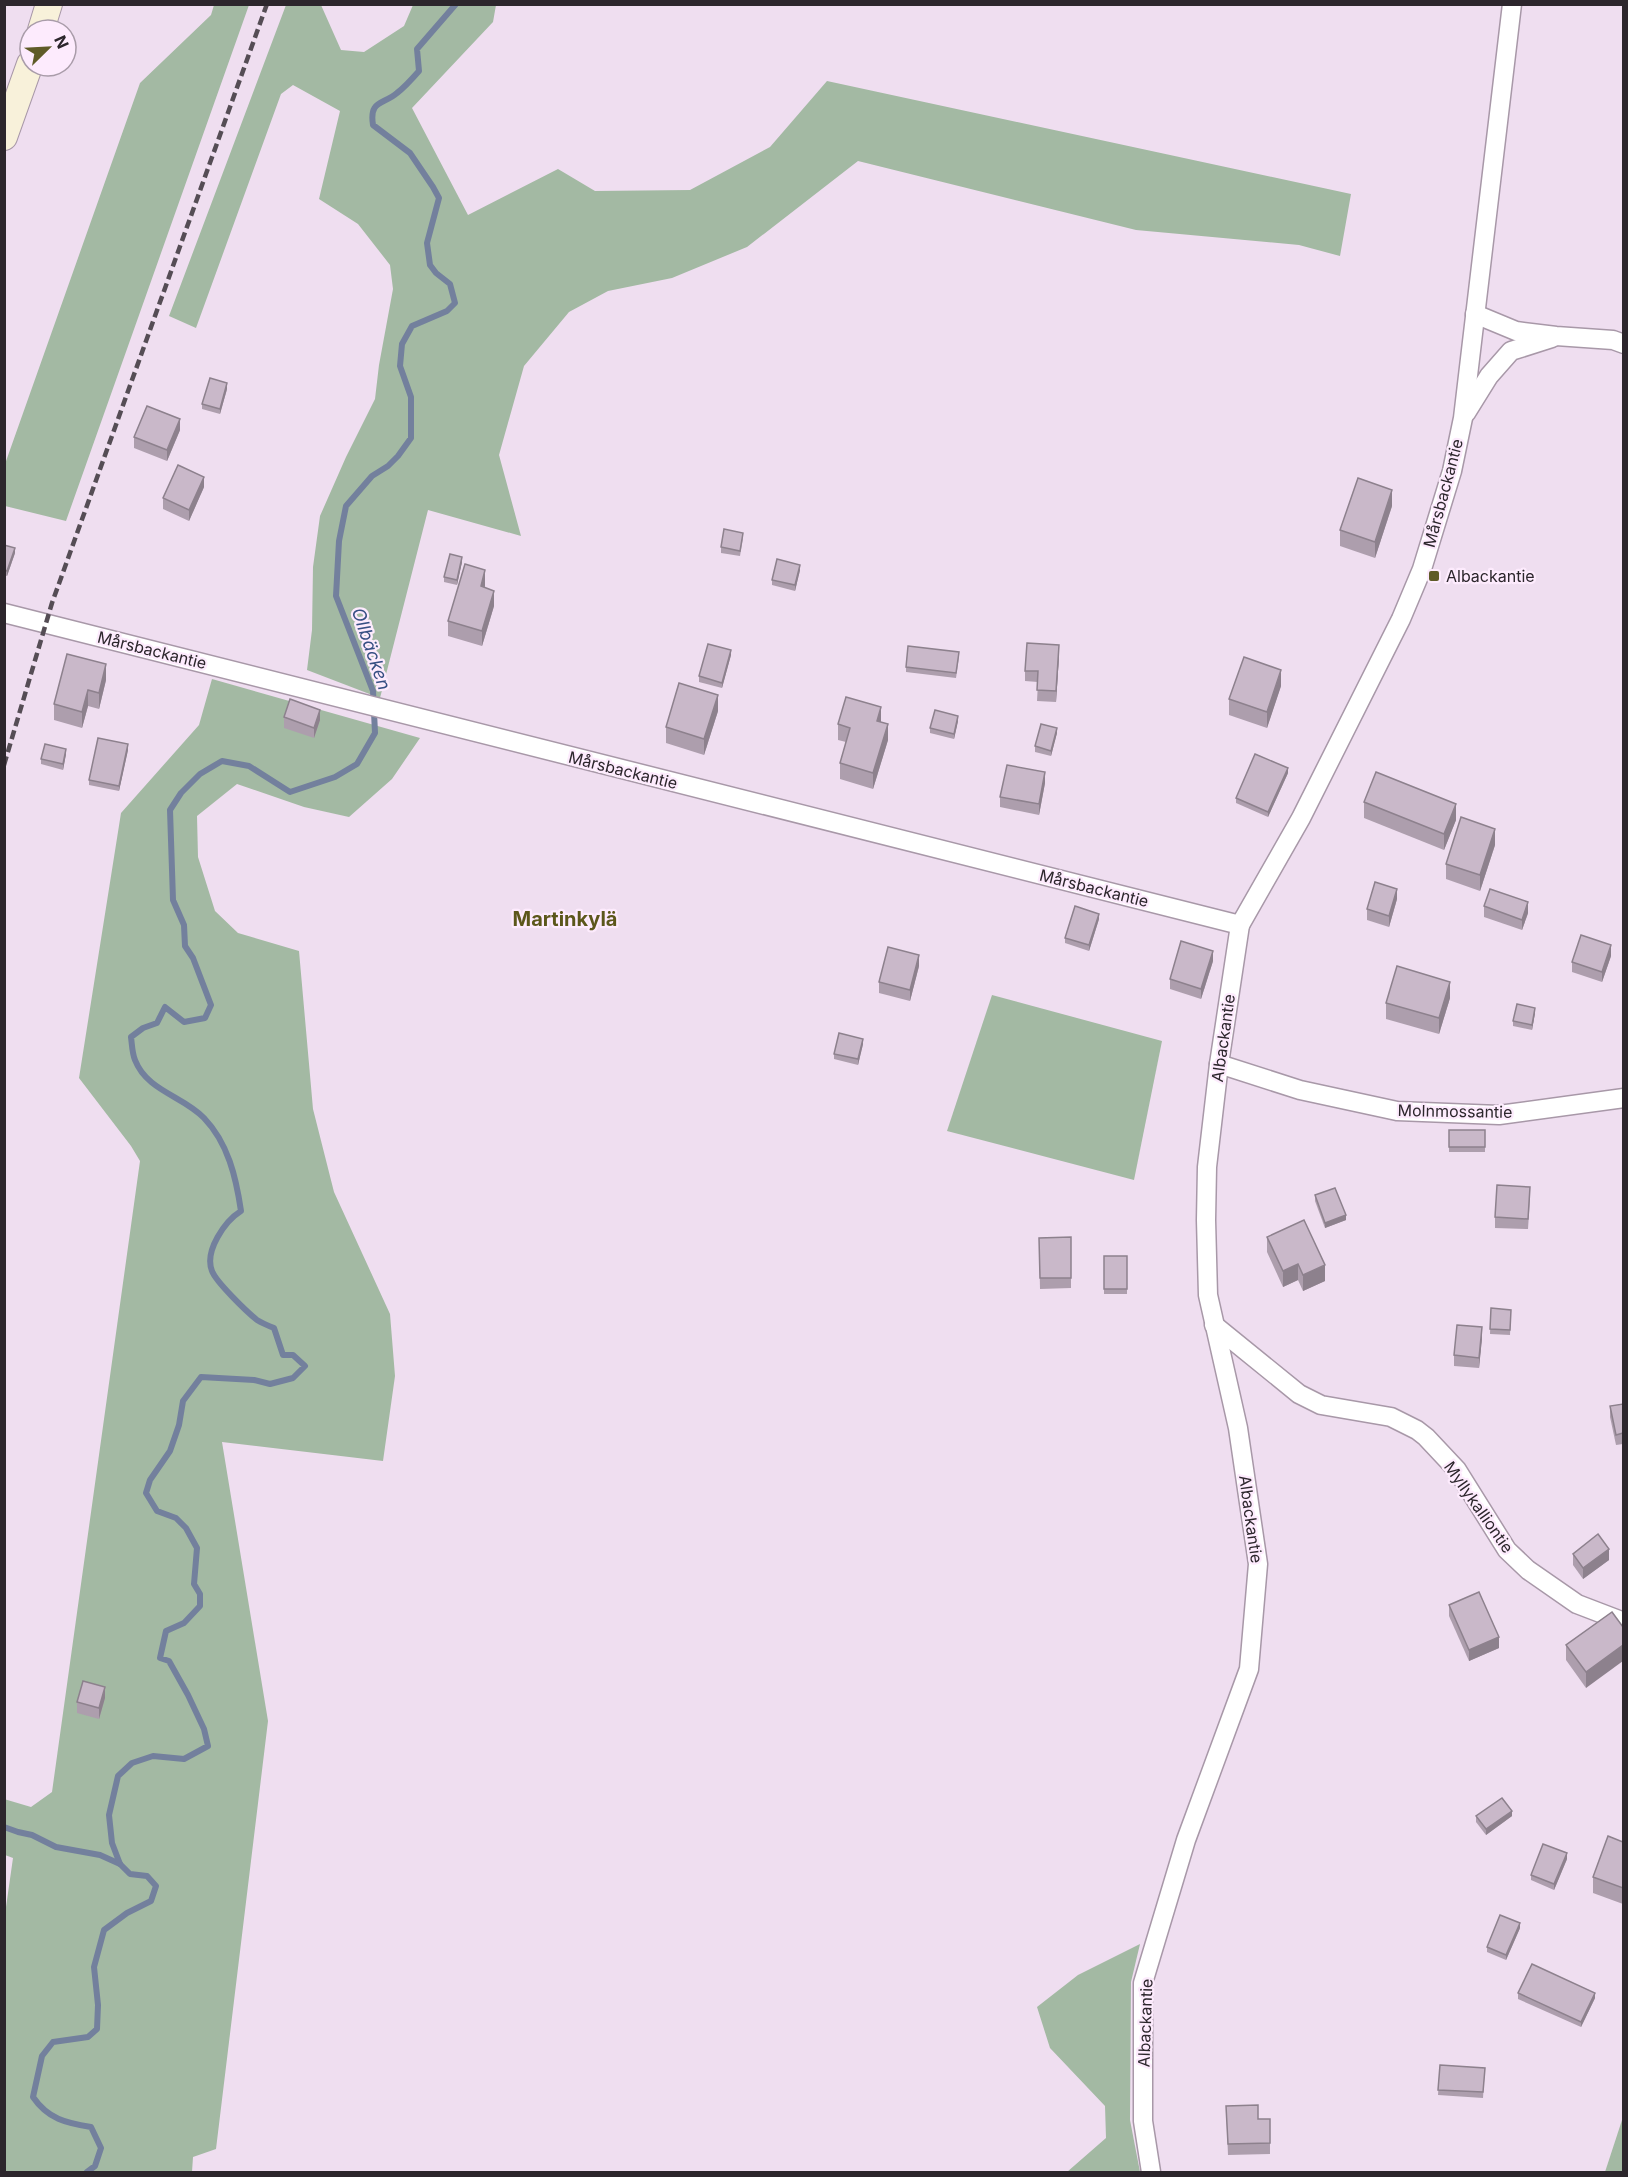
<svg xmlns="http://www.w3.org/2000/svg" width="1628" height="2177" font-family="Inter,sans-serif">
<rect width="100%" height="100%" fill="#efdef0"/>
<g fill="#a3b9a3">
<path d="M214,5H249L66,521L5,506V464L140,83L211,15Z"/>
<path d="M286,5H321L341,50L364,52L404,26L413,5H496L493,22L412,108L468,215L558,169L595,191L690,190L770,147L827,81L1351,194L1340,256L1299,245L1136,230L858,161L747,247L672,278L608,291L569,312L524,366L499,455L521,536L428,510L380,698L307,670L312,630L313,567L320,516L346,457L375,399L379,365L393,289L390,265L358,224L319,199L340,111L293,85L281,94L196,328L169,316Z"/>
<path d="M212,679L420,738L392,779L349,817L304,807L237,784L197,816L198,857L215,911L238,933L299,951L313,1109L334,1192L390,1314L395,1376L383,1461L222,1442L268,1721L216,2149L193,2157L192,2172H5L4,1921L13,1858L5,1855L4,1799L31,1807L52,1792L140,1161L131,1146L79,1078L121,813L199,725Z"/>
<path d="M992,995L1162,1041L1134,1180L947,1131Z"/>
<path d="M1140,1944L1131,1982L1130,2120L1140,2172H1067L1106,2138L1105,2106L1050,2048L1037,2007L1078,1975Z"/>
<path d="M1623,2117V2172H1605Z"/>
</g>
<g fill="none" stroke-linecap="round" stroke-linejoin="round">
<g stroke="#73809d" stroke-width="6">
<path d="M4,1827L18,1832L32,1835L56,1847L100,1855L120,1864"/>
<path d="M87,2172L95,2166L101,2148L91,2127C66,2123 48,2119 33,2097L42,2056L53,2042L88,2037L97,2029L98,2005L94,1967L104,1930L127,1913L151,1901L156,1886L147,1876L130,1874L120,1864L112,1843L109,1815L118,1776L132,1763L153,1756L184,1759L208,1746L204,1729L188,1695L169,1661L160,1658L166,1631L184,1623L200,1606V1594L194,1584L197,1548L186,1528L176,1518L157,1511L146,1493L150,1480L170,1451L179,1425L183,1401L201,1377L254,1380L270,1384L293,1378L305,1366L293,1355H283L274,1328C269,1326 262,1323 257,1320C247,1312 216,1282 212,1271C204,1251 225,1221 241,1211C236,1177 228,1143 204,1118C183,1096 147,1091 135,1060C132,1053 132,1044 131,1037L143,1028L157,1023L165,1007L184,1022L205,1018L211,1005L193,958L185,946L184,925L173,900L170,810L181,793L200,774L222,761L249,766L290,792L335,777L357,764L375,733L373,691L336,596L339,541L346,506L372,476L388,466L398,456L411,438V397L400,366L402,344L412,326L447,311L455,303L450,284L436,273L430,265L427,243L439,198L433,187L410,153L373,125C369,100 383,105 397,93C405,87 412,79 419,71L417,49L456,4"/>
</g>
<defs>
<g id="street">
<path d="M1475,314L1516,331L1556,336L1613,340L1624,344"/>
<path d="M1466,413L1489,376L1511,351L1552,338"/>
<path d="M4,613L1240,925L1301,818L1401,619L1422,569L1452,471L1463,418L1512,4"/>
<path d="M1219,1064L1300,1090L1397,1111L1499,1115L1624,1098"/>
<path d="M1214,1325L1299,1394L1321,1405L1391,1417L1417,1430L1426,1437L1457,1470L1507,1550L1528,1570L1577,1604L1624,1622"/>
<path d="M1151,2172L1143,2121V1983L1186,1840L1249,1669L1258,1564L1238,1428L1208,1295L1206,1220L1207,1167L1219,1064L1240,925"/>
</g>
<g id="secondary">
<path d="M41,30L49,4"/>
<path d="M4,137L30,64"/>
</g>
</defs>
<use href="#street" stroke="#a898a8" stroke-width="21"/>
<use href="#secondary" stroke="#a898a8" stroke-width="28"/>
<use href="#street" stroke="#fff" stroke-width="18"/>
<use href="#secondary" stroke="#f8f1da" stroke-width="26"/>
<path stroke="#554d55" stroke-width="4.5" stroke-dasharray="9 4.5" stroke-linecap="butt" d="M4,765L52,603L267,4"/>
</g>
<g fill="#ad9ead">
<path d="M227,389L220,414L202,409V404Z"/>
<path d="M180,430L167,461L134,448V437Z"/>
<path d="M204,487L189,521L163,509V498Z"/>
<path d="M1392,506L1375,558L1340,546V530Z"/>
<path d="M743,538L740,556L721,553V547Z"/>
<path d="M4,545L15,553L7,576L4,575Z"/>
<path d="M462,562L457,585L444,582V577Z"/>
<path d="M800,570L795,591L772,585V580Z"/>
<path d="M485,586V588L494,606L482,646L448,636V621Z"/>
<path d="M731,655L722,688L699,682V676Z"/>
<path d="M1059,656L1056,702L1037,701L1038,682L1025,681V671Z"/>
<path d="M959,657L956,678L906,672V667Z"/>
<path d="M106,680L99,709L88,706L82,728L54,720V704Z"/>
<path d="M1281,686L1267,728L1229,715V699Z"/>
<path d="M718,711L704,755L666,743V727Z"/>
<path d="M284,717L320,720L314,738L284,728Z"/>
<path d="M958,721L954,739L930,733V728Z"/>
<path d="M881,723L888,740L873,789L840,779V763L846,742L838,740V724Z"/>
<path d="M1057,733L1051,756L1035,752V746Z"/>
<path d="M128,750L119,791L89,785V780Z"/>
<path d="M66,754L63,770L41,764V759Z"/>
<path d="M1288,773L1268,817L1236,803V798Z"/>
<path d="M1045,783L1039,815L1000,807V797Z"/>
<path d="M1364,802L1456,820L1444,850L1364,818Z"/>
<path d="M1495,845L1480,891L1446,879V864Z"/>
<path d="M1397,899L1389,927L1367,920V909Z"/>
<path d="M1484,906L1528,913L1522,930L1484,917Z"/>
<path d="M1099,919L1089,951L1065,943V938Z"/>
<path d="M1611,956L1602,982L1572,972V962Z"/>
<path d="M1213,961L1201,999L1170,989V979Z"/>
<path d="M919,966L910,1001L879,993V982Z"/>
<path d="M1450,998L1439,1034L1386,1019V1003Z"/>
<path d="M1535,1013L1532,1030L1513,1026V1021Z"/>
<path d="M863,1044L858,1065L834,1059V1054Z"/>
<rect x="1449" y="1130" width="36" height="22"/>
<path d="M1315,1195L1346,1220L1325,1228L1315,1201Z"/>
<path d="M1530,1197L1528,1229L1495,1228V1217Z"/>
<path d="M1071,1237V1288L1040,1289L1039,1238Z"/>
<path d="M1267,1237L1325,1281L1303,1291L1298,1280L1283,1287L1267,1252Z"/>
<rect x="1104" y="1256" width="23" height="38"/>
<path d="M1491,1308L1511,1310L1510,1335L1490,1334Z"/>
<path d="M1482,1338L1479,1368L1454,1366V1355Z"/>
<path d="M1623,1404V1444L1616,1445L1610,1417V1406Z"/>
<path d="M1573,1554L1609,1560L1583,1579L1573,1565Z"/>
<path d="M1449,1605L1499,1648L1469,1661L1449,1616Z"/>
<path d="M1612,1612L1586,1688L1566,1660V1645Z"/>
<path d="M105,1698L99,1719L77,1713V1702Z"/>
<path d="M1476,1816H1512L1486,1835L1476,1822Z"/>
<path d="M1623,1842V1904L1593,1893V1877Z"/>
<path d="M1567,1859L1554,1890L1531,1880V1875Z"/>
<path d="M1520,1928L1506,1960L1487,1952V1947Z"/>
<path d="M1518,1993L1595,1998L1581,2027L1518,1999Z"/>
<path d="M1440,2065L1485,2068L1483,2098L1438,2095Z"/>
<path d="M1226,2106L1258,2119H1270V2154L1228,2155Z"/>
</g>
<g fill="#8d818d">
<path d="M227,383V389L220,414V409Z"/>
<path d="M180,419V430L167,461V450Z"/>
<path d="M204,477V487L189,521V510Z"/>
<path d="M1392,490V506L1375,558V542Z"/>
<path d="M15,548V553L7,576V571Z"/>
<path d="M462,557V562L457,585V580Z"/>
<path d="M800,565V570L795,591V585Z"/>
<path d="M485,570V586L481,602V586Z"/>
<path d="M494,591V606L482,646V631Z"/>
<path d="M1059,645V656L1056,702V691Z"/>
<path d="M731,650V655L722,688V683Z"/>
<path d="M106,664V680L99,709V693Z"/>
<path d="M1281,670V686L1267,728V712Z"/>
<path d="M88,690V706L82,728V712Z"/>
<path d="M718,695V711L704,755V739Z"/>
<path d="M881,707V723L877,721Z"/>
<path d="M320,710V720L314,738V728Z"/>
<path d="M958,716V721L954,739V734Z"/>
<path d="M888,724V740L873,789V773Z"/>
<path d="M1057,728V733L1051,756V751Z"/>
<path d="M128,744V750L119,791V786Z"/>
<path d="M66,749V754L63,770V764Z"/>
<path d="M1288,768V773L1268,817V812Z"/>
<path d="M1045,772V783L1039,815V804Z"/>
<path d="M1456,804V820L1444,850V834Z"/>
<path d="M1495,829V845L1480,891V875Z"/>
<path d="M1397,889V899L1389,927V916Z"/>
<path d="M1528,902V913L1522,930V920Z"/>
<path d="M1099,914V919L1089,951V945Z"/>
<path d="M1611,945V956L1602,982V972Z"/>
<path d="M1213,951V961L1201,999V989Z"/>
<path d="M919,955V966L910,1001V990Z"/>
<path d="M1450,982V998L1439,1034V1018Z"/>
<path d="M1535,1008V1013L1532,1030V1025Z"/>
<path d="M863,1039V1044L858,1065V1059Z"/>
<path d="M1346,1215V1220L1325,1228V1223Z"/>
<path d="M1298,1264V1280L1283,1287V1271Z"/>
<path d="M1325,1265V1281L1303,1291V1275Z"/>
<path d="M1482,1327V1338L1479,1368V1358Z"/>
<path d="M1609,1549V1560L1583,1579V1568Z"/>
<path d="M1499,1637V1648L1469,1661V1650Z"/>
<path d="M1623,1645V1661L1586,1688V1672Z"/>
<path d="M105,1687V1698L99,1719V1708Z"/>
<path d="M1512,1811V1816L1486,1835V1829Z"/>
<path d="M1567,1853V1859L1554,1890V1884Z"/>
<path d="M1520,1923V1928L1506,1960V1955Z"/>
<path d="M1595,1993V1998L1581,2027V2022Z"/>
</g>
<g fill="#c9b8c9" stroke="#8d818d" stroke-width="1.5">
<path d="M210,378L227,383L220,409L202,404Z"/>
<path d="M147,406L180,419L167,450L134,437Z"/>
<path d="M178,465L204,477L189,510L163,498Z"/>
<path d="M1358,478L1392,490L1375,542L1340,530Z"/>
<path d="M724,529L743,533L740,551L721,547Z"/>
<path d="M4,545L15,548L7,571L4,570Z"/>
<path d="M450,554L462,557L457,580L444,577Z"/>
<path d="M777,559L800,565L795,585L772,580Z"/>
<path d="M465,564L485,570L481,586L494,591L482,631L448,621Z"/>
<path d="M1027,643L1059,645L1056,691L1037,690L1038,671H1025Z"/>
<path d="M708,644L731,650L722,683L699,676Z"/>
<path d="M908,646L959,652L956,673L906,667Z"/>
<path d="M67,654L106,664L99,693L88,690L82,712L54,704Z"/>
<path d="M1244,657L1281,670L1267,712L1229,699Z"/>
<path d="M679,683L718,695L704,739L666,727Z"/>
<path d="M846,697L881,707L877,721L888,724L873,773L840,763L850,728L838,724Z"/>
<path d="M290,699L320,710L314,728L284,717Z"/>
<path d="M935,710L958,716L954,734L930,728Z"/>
<path d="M1041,724L1057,728L1051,751L1035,746Z"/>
<path d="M98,738L128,744L119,786L89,780Z"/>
<path d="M45,744L66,749L63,764L41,759Z"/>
<path d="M1255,754L1288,768L1268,812L1236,798Z"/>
<path d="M1007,765L1045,772L1039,804L1000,797Z"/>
<path d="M1376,772L1456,804L1444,834L1364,802Z"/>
<path d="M1461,817L1495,829L1480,875L1446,864Z"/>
<path d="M1375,882L1397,889L1389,916L1367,909Z"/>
<path d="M1490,889L1528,902L1522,920L1484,906Z"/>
<path d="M1075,906L1099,914L1089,945L1065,938Z"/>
<path d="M1581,935L1611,945L1602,972L1572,962Z"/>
<path d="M1181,941L1213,951L1201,989L1170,979Z"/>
<path d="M888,947L919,955L910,990L879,982Z"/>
<path d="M1397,966L1450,982L1439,1018L1386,1003Z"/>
<path d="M1517,1004L1535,1008L1532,1025L1513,1021Z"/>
<path d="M839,1033L863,1039L858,1059L834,1054Z"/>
<rect x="1449" y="1130" width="36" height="17"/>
<path d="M1497,1185L1530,1187L1528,1219L1495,1217Z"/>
<path d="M1335,1188L1346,1215L1325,1223L1315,1195Z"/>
<path d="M1304,1220L1325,1265L1303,1275L1298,1264L1283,1271L1267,1237Z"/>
<path d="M1071,1237V1278H1040L1039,1238Z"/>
<rect x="1104" y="1256" width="23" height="33"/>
<path d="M1491,1308L1511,1310L1510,1330L1490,1329Z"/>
<path d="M1457,1325L1482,1327L1479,1358L1454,1355Z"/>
<path d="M1623,1404V1433L1616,1435L1610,1406Z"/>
<path d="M1598,1534L1609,1549L1583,1568L1573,1554Z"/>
<path d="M1479,1592L1499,1637L1469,1650L1449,1605Z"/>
<path d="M1612,1612L1623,1627V1645L1586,1672L1566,1645Z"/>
<path d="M83,1681L105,1687L99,1708L77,1702Z"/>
<path d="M1502,1798L1512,1811L1486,1829L1476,1816Z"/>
<path d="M1608,1836L1623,1842V1888L1593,1877Z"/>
<path d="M1543,1844L1567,1853L1554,1884L1531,1875Z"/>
<path d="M1500,1915L1520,1923L1506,1955L1487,1947Z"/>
<path d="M1532,1964L1595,1993L1581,2022L1518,1993Z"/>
<path d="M1440,2065L1485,2068L1483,2092L1438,2090Z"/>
<path d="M1258,2105V2119H1270V2143L1228,2144L1226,2106Z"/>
</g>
<rect fill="#5f5b28" stroke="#fdebfd" stroke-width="2" x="1428" y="570" width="12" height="12" rx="3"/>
<g text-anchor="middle" stroke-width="4.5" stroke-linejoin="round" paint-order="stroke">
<g font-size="16" fill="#2c262c" stroke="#fdebfd">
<text transform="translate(1443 493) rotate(-75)" y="6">Mårsbackantie</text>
<text transform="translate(152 650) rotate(14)" y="6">Mårsbackantie</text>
<text transform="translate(623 770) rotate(14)" y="6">Mårsbackantie</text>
<text transform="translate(1094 888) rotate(14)" y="6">Mårsbackantie</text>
<text transform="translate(1223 1038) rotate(-82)" y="6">Albackantie</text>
<text transform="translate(1455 1111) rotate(1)" y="6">Molnmossantie</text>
<text transform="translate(1479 1507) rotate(55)" y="6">Myllykalliontie</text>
<text transform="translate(1251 1519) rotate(82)" y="6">Albackantie</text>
<text transform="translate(1145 2023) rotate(-88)" y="6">Albackantie</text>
</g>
<g font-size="16" fill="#2c262c" stroke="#fdebfd" text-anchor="start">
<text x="1446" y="582">Albackantie</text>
</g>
<g font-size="18" font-style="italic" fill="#364f83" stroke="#fdebfd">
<text transform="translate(371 649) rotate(71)" y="6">Ollbäcken</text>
</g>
<g font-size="20" font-weight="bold" fill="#5c571b" stroke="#fdebfd">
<text x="565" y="926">Martinkylä</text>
</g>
</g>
<rect width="1628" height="2177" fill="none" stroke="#2c262c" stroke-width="12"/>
<g transform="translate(48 48) rotate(66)"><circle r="28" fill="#fdebfd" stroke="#a99ca9" stroke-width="1.5"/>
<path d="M0-4.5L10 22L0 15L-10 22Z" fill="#5f5b28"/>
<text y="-9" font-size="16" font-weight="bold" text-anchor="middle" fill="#2c262c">N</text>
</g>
</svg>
